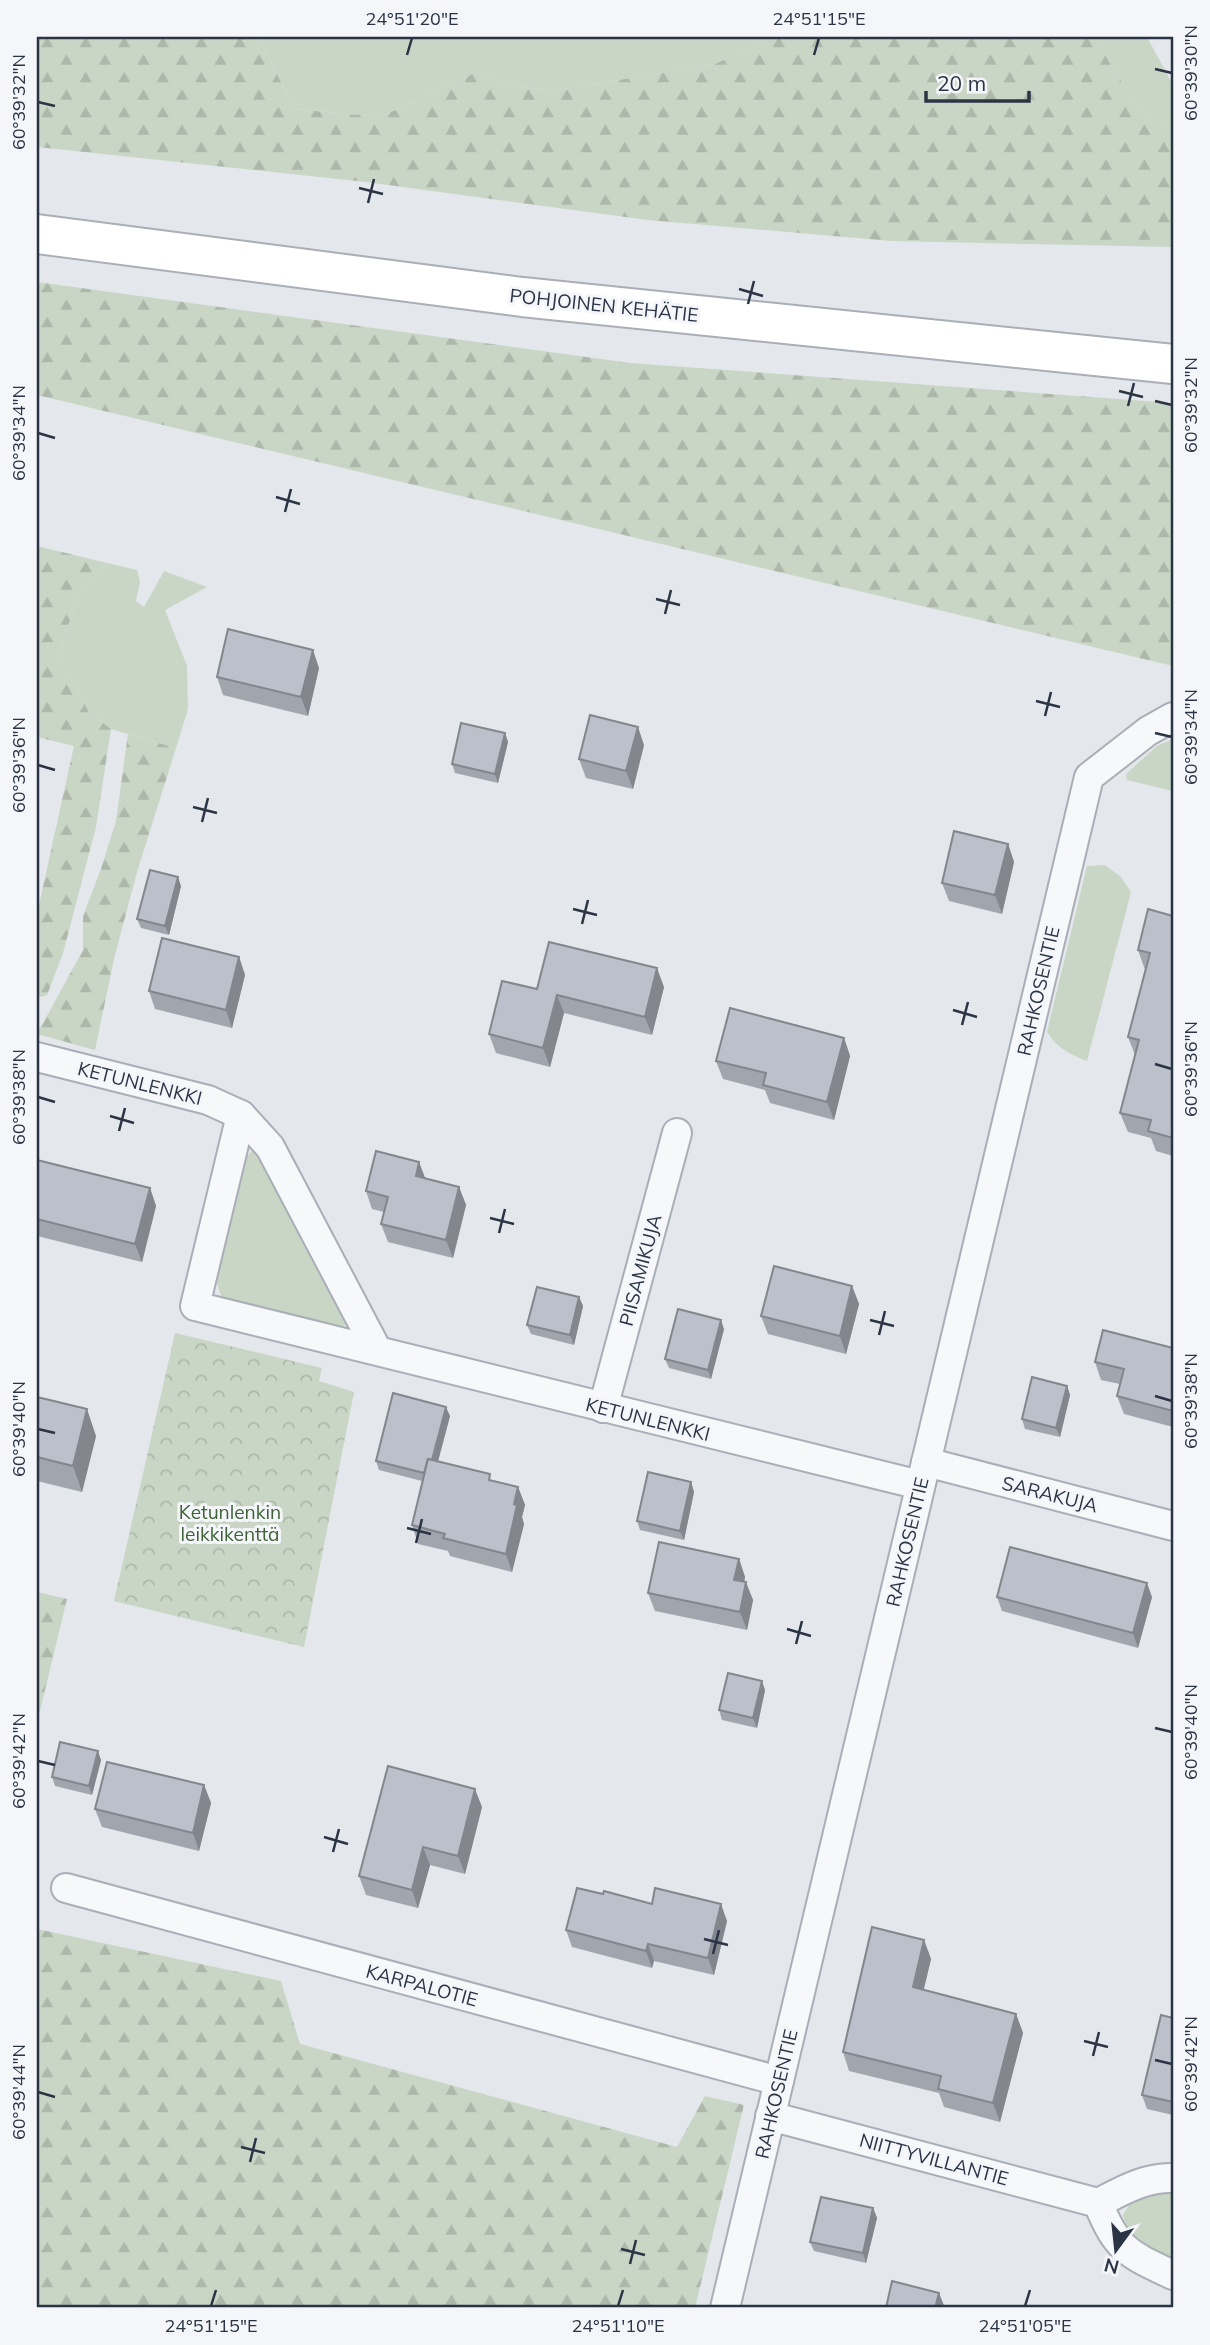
<svg xmlns="http://www.w3.org/2000/svg" width="1210" height="2345" font-family="Mulish,sans-serif">
<defs>
<pattern id="forest-firs" width="22" height="20" patternUnits="userSpaceOnUse" patternTransform="scale(1.75)"><rect width="22" height="20" fill="#c9d6c5"/><path d="M5 1l3.5 6h-7zM16 11l3.5 6h-7z" fill="#adb8ab"/></pattern>
<pattern id="park-crowns" width="20" height="18" patternUnits="userSpaceOnUse" patternTransform="scale(1.75)"><rect width="20" height="18" fill="#c9d6c5"/><path d="M2 6a3 3 0 1 1 6 0M12 15a3 3 0 1 1 6 0" fill="none" stroke="#adb8ab"/></pattern>
</defs>
<rect width="100%" height="100%" fill="#e4e7ec"/>
<g fill="#c9d6c5">
<path d="M259,37H774L715,64L552,91L507,85L479,71L380,117L294,109Z"/>
<path d="M1094,37H1147L1173,85V125L1143,117Z"/>
<path d="M107,563L137,570L140,582L136,601L144,607L164,571L207,587L165,610L187,666L188,709L176,748L111,729L89,712L58,657L81,587Z"/>
<path d="M1173,739V791L1127,780L1126,774L1157,746Z"/>
<path d="M1105,865L1121,877L1131,892L1087,1061C1069,1054 1057,1048 1047,1032L1087,866Z"/>
<path d="M252,1151L257,1154L346,1320V1325L341,1326L223,1299C216,1287 216,1277 218,1263L241,1163Z"/>
<path d="M1165,2191H1173V2258C1143,2248 1134,2247 1123,2216C1132,2195 1145,2195 1165,2191Z"/>
</g>
<g fill="url(#forest-firs)">
<path d="M37,37H259L294,109L380,117L479,71L507,85L552,91L715,64L774,37H1094L1143,117L1173,125V247L891,241L648,220L366,182L37,147Z"/>
<path d="M37,282L630,363L1173,403V666L37,395Z"/>
<path d="M37,546L107,563L81,587L58,657L89,712L111,729L96,827L63,953L47,995L37,998V914L74,746L37,737Z"/>
<path d="M128,734L176,748L137,872L114,959L95,1050L37,1034L83,950V916L101,869L116,821Z"/>
<path d="M37,1592L67,1599L37,1723Z"/>
<path d="M37,1929L281,1981L300,2044L677,2147L705,2096L744,2105L695,2308H37Z"/>
</g>
<path fill="url(#park-crowns)" d="M175,1333L322,1368L319,1381L354,1392L304,1647L114,1601Z"/>
<g fill="none" stroke-linecap="round" stroke-linejoin="round">
<defs>
<g id="street">
<path d="M37,1057L208,1100L241,1115L270,1147L377,1350"/>
<path d="M241,1115L195,1306L920,1485"/>
<path d="M603,1408L677,1133"/>
<path d="M926,1462L1173,1526"/>
<path d="M66,1888L779,2081"/>
<path d="M770,2116L1098,2203C1122,2191 1145,2177 1173,2178"/>
<path d="M1098,2203C1117,2250 1128,2254 1173,2275"/>
<path d="M725,2308L1089,777L1148,731L1173,717"/>
</g>
<path id="secondary" d="M37,234L522,297L1173,364"/>
</defs>
<use href="#street" stroke="#a9aeb7" stroke-width="32"/>
<use href="#secondary" stroke="#a9aeb7" stroke-width="42"/>
<use href="#street" stroke="#f7f8fa" stroke-width="28"/>
<use href="#secondary" stroke="#fff" stroke-width="38"/>
</g>
<g fill="#a1a5ae">
<path d="M319,668L308,716L223,695L217,677Z"/>
<path d="M505,733L508,742L498,783L455,773L452,764Z"/>
<path d="M644,745L633,789L586,778L579,759Z"/>
<path d="M1008,844L1014,862L1002,914L949,901L942,883Z"/>
<path d="M181,886L169,935L141,928L137,919Z"/>
<path d="M1173,916V1156L1156,1151L1151,1138L1128,1132L1120,1113L1135,1055L1128,1037L1145,970L1138,950Z"/>
<path d="M239,957L245,975L232,1028L155,1009L149,991Z"/>
<path d="M664,987L652,1035L564,1013L550,1067L496,1053L489,1034L537,989Z"/>
<path d="M844,1038L850,1056L834,1120L770,1103L765,1090L723,1079L716,1061Z"/>
<path d="M37,1160L150,1188L156,1206L142,1262L37,1236Z"/>
<path d="M425,1178L459,1187L466,1205L453,1258L388,1242L381,1224L384,1212L372,1209L366,1191Z"/>
<path d="M852,1286L859,1304L846,1354L768,1334L761,1316Z"/>
<path d="M579,1297L583,1306L574,1345L531,1334L527,1325Z"/>
<path d="M724,1329L711,1379L669,1368L665,1359Z"/>
<path d="M1173,1348V1427L1124,1414L1117,1396L1120,1384L1101,1380L1095,1362Z"/>
<path d="M1067,1386L1070,1395L1060,1437L1025,1429L1022,1419Z"/>
<path d="M37,1397L96,1436L82,1492L37,1481Z"/>
<path d="M450,1416L438,1461L492,1481L518,1487L525,1505L522,1517L524,1524L512,1572L450,1556L448,1551L418,1544L412,1525L422,1481L379,1470L376,1461Z"/>
<path d="M691,1482L694,1492L684,1540L640,1530L637,1521Z"/>
<path d="M739,1559L745,1577L744,1582L753,1600L747,1630L655,1611L648,1593Z"/>
<path d="M997,1597H1152L1138,1648L1002,1611Z"/>
<path d="M765,1690L757,1728L722,1720L719,1710Z"/>
<path d="M101,1760L92,1795L55,1786L52,1777Z"/>
<path d="M204,1785L211,1803L199,1851L102,1827L95,1809Z"/>
<path d="M482,1807L465,1874L430,1865L418,1908L366,1895L359,1876Z"/>
<path d="M603,1894L727,1921L714,1975L654,1961L652,1968L572,1947L566,1930Z"/>
<path d="M924,1940L931,1959L923,1990L1016,2014L1023,2033L1000,2122L944,2107L939,2093L849,2071L843,2052Z"/>
<path d="M1173,2018V2115L1147,2109L1142,2095Z"/>
<path d="M873,2208L877,2218L866,2263L814,2251L810,2242Z"/>
</g>
<g fill="#83868d">
<path d="M313,650L319,668L308,716L301,697Z"/>
<path d="M638,727L644,745L633,789L626,771Z"/>
<path d="M505,733L508,742L498,783L495,774Z"/>
<path d="M1008,844L1014,862L1002,914L995,895Z"/>
<path d="M178,877L181,886L169,935L165,926Z"/>
<path d="M239,957L245,975L232,1028L226,1010Z"/>
<path d="M657,968L664,987L652,1035L645,1017Z"/>
<path d="M557,995L564,1013L550,1067L543,1048Z"/>
<path d="M844,1038L850,1056L834,1120L827,1102Z"/>
<path d="M419,1162L426,1180L416,1176Z"/>
<path d="M459,1187L466,1205L453,1258L446,1240Z"/>
<path d="M150,1188L156,1206L142,1262L135,1244Z"/>
<path d="M852,1286L859,1304L846,1354L840,1336Z"/>
<path d="M579,1297L583,1306L574,1345L570,1335Z"/>
<path d="M721,1320L724,1329L711,1379L708,1370Z"/>
<path d="M1067,1386L1070,1395L1060,1437L1056,1428Z"/>
<path d="M446,1407L450,1416L432,1484L429,1475Z"/>
<path d="M87,1409L96,1436L82,1492L73,1466Z"/>
<path d="M691,1482L694,1492L684,1540L680,1531Z"/>
<path d="M518,1487L525,1505L522,1517L524,1524L512,1572L506,1554L514,1504Z"/>
<path d="M739,1559L745,1577L741,1598L734,1580Z"/>
<path d="M746,1582L753,1600L747,1630L740,1612Z"/>
<path d="M1147,1583L1152,1597L1138,1648L1133,1633Z"/>
<path d="M762,1681L765,1690L757,1728L753,1718Z"/>
<path d="M98,1751L101,1760L92,1795L89,1786Z"/>
<path d="M204,1785L211,1803L199,1851L193,1833Z"/>
<path d="M475,1789L482,1807L465,1874L458,1856Z"/>
<path d="M423,1847L430,1865L418,1908L412,1890Z"/>
<path d="M721,1904L727,1921L714,1975L708,1958Z"/>
<path d="M924,1940L931,1959L920,2006L913,1987Z"/>
<path d="M648,1944L654,1961L652,1968L646,1951Z"/>
<path d="M1016,2014L1023,2033L1000,2122L993,2103Z"/>
<path d="M873,2208L877,2218L866,2263L863,2253Z"/>
<path d="M939,2293L945,2308H935Z"/>
</g>
<g fill="#bbc0ca" stroke="#83868d" stroke-width="2">
<path d="M228,629L313,650L301,697L217,677Z"/>
<path d="M590,715L638,727L626,771L579,759Z"/>
<path d="M461,723L505,733L495,774L452,764Z"/>
<path d="M954,831L1008,844L995,895L942,883Z"/>
<path d="M150,870L178,877L165,926L137,919Z"/>
<path d="M1148,909L1173,916V1138L1148,1131L1151,1120L1120,1113L1139,1040L1128,1037L1150,953L1138,950Z"/>
<path d="M162,938L239,957L226,1010L149,991Z"/>
<path d="M549,942L657,968L645,1017L557,995L543,1048L489,1034L502,981L537,989Z"/>
<path d="M730,1008L844,1038L827,1102L763,1085L766,1073L716,1061Z"/>
<path d="M376,1151L419,1162L416,1176L459,1187L446,1240L381,1224L388,1197L366,1191Z"/>
<path d="M37,1160L150,1188L135,1244L37,1219Z"/>
<path d="M774,1266L852,1286L840,1336L761,1316Z"/>
<path d="M537,1287L579,1297L570,1335L527,1325Z"/>
<path d="M678,1309L721,1320L708,1370L665,1359Z"/>
<path d="M1103,1330L1173,1348V1411L1117,1396L1124,1369L1095,1362Z"/>
<path d="M1032,1377L1067,1386L1056,1428L1022,1419Z"/>
<path d="M393,1393L446,1407L432,1460L428,1459L424,1473L376,1461Z"/>
<path d="M37,1397L87,1409L73,1466L37,1457Z"/>
<path d="M428,1459L490,1474L489,1480L518,1487L514,1504L517,1505L506,1554L443,1538L445,1534L412,1525Z"/>
<path d="M648,1472L691,1482L680,1531L637,1521Z"/>
<path d="M659,1542L739,1559L734,1580L746,1582L740,1612L648,1593Z"/>
<path d="M1010,1547L1147,1583L1133,1633L997,1597Z"/>
<path d="M728,1673L762,1681L753,1718L719,1710Z"/>
<path d="M60,1742L98,1751L89,1786L52,1777Z"/>
<path d="M107,1762L204,1785L193,1833L95,1809Z"/>
<path d="M388,1766L475,1789L458,1856L423,1847L412,1890L359,1876Z"/>
<path d="M577,1888L603,1894L604,1891L652,1904L655,1888L721,1904L708,1958L648,1944L646,1951L566,1930Z"/>
<path d="M872,1927L924,1940L913,1987L1016,2014L993,2103L938,2089L941,2076L843,2052Z"/>
<path d="M1161,2015L1173,2018V2102L1142,2095Z"/>
<path d="M821,2197L873,2208L863,2253L810,2242Z"/>
<path d="M892,2281L939,2293L935,2308H886Z"/>
</g>
<path fill="none" stroke="#2b3445" stroke-width="2.5" d="M407,55L412,38M814,55L819,38M1155,69L1172,73M38,102L55,106M359,188L383,194M368,203L374,179M739,289L763,296M748,304L754,281M1119,391L1143,397M1155,401L1172,405M1128,406L1134,383M38,433L55,438M276,497L300,504M285,512L291,489M656,599L680,605M665,614L671,590M1036,701L1060,707M1045,716L1051,692M1155,733L1172,737M38,765L55,770M193,807L217,813M202,822L208,798M573,909L597,915M582,924L588,900M953,1010L977,1017M962,1025L968,1002M1155,1064L1172,1069M38,1097L55,1102M110,1116L134,1123M119,1131L125,1108M490,1218L514,1224M499,1233L505,1209M870,1320L894,1326M879,1335L885,1311M1155,1396L1172,1401M38,1429L55,1433M407,1528L431,1534M416,1543L422,1519M787,1629L811,1636M796,1644L802,1621M1155,1728L1172,1732M38,1761L55,1765M324,1837L348,1844M333,1852L339,1829M704,1939L728,1945M713,1954L719,1930M1084,2041L1108,2047M1093,2056L1099,2032M1155,2060L1172,2064M38,2092L55,2097M241,2147L265,2153M250,2162L256,2138M621,2249L645,2255M630,2264L636,2240M211,2306L216,2290M618,2306L623,2290M1025,2306L1030,2290"/>
<g text-anchor="middle" stroke-width="6" stroke-linejoin="round" paint-order="stroke">
<g font-size="19" fill="#2b3445" stroke="#f4f6f9">
<text transform="translate(604 305) rotate(6)" y="7">POHJOINEN KEHÄTIE</text>
<text transform="translate(1038 991) rotate(-77)" y="7">RAHKOSENTIE</text>
<text transform="translate(140 1083) rotate(14)" y="7">KETUNLENKKI</text>
<text transform="translate(640 1270) rotate(-75)" y="7">PIISAMIKUJA</text>
<text transform="translate(648 1419) rotate(14)" y="7">KETUNLENKKI</text>
<text transform="translate(1050 1494) rotate(14)" y="7">SARAKUJA</text>
<text transform="translate(907 1542) rotate(-77)" y="7">RAHKOSENTIE</text>
<text transform="translate(422 1985) rotate(15)" y="7">KARPALOTIE</text>
<text transform="translate(776 2094) rotate(-77)" y="7">RAHKOSENTIE</text>
<text transform="translate(934 2159) rotate(15)" y="7">NIITTYVILLANTIE</text>
</g>
<g font-size="19" fill="#3f6138" stroke="#f4f6f9">
<text x="230" y="1519">Ketunlenkin<tspan x="230" dy="22">leikkikenttä</tspan></text>
</g>
</g>
<rect width="1210" height="2345" fill="none" stroke="#f4f6f9" stroke-width="77"/>
<g transform="translate(1116 2250) rotate(195)" stroke="#f4f6f9" stroke-width="5" paint-order="stroke">
<path d="M0-5L12 26L0 18L-12 26Z" fill="#2b3445"/>
<text y="-10" font-size="19" font-weight="bold" text-anchor="middle" fill="#2b3445">N</text>
</g>
<path d="M926 91v10h103v-10" fill="none" stroke="#2b3445" stroke-width="3.5"/>
<text x="937" y="91" font-size="21" fill="#2b3445" stroke="#f4f6f9" stroke-width="5" paint-order="stroke">20 m</text>
<rect x="38" y="38" width="1134" height="2268" fill="none" stroke="#2b3445" stroke-width="2.5"/>
<g font-size="18" text-anchor="middle" fill="#2b3445">
<text x="412" y="25">24°51'20"E</text>
<text x="819" y="25">24°51'15"E</text>
<text transform="translate(1191 73) rotate(-90)" y="6">60°39'30"N</text>
<text transform="translate(19 102) rotate(-90)" y="6">60°39'32"N</text>
<text transform="translate(1191 405) rotate(-90)" y="6">60°39'32"N</text>
<text transform="translate(19 433) rotate(-90)" y="6">60°39'34"N</text>
<text transform="translate(1191 737) rotate(-90)" y="6">60°39'34"N</text>
<text transform="translate(19 765) rotate(-90)" y="6">60°39'36"N</text>
<text transform="translate(1191 1069) rotate(-90)" y="6">60°39'36"N</text>
<text transform="translate(19 1097) rotate(-90)" y="6">60°39'38"N</text>
<text transform="translate(1191 1401) rotate(-90)" y="6">60°39'38"N</text>
<text transform="translate(19 1429) rotate(-90)" y="6">60°39'40"N</text>
<text transform="translate(1191 1732) rotate(-90)" y="6">60°39'40"N</text>
<text transform="translate(19 1761) rotate(-90)" y="6">60°39'42"N</text>
<text transform="translate(1191 2064) rotate(-90)" y="6">60°39'42"N</text>
<text transform="translate(19 2092) rotate(-90)" y="6">60°39'44"N</text>
<text x="211" y="2332">24°51'15"E</text>
<text x="618" y="2332">24°51'10"E</text>
<text x="1025" y="2332">24°51'05"E</text>
</g>
</svg>
